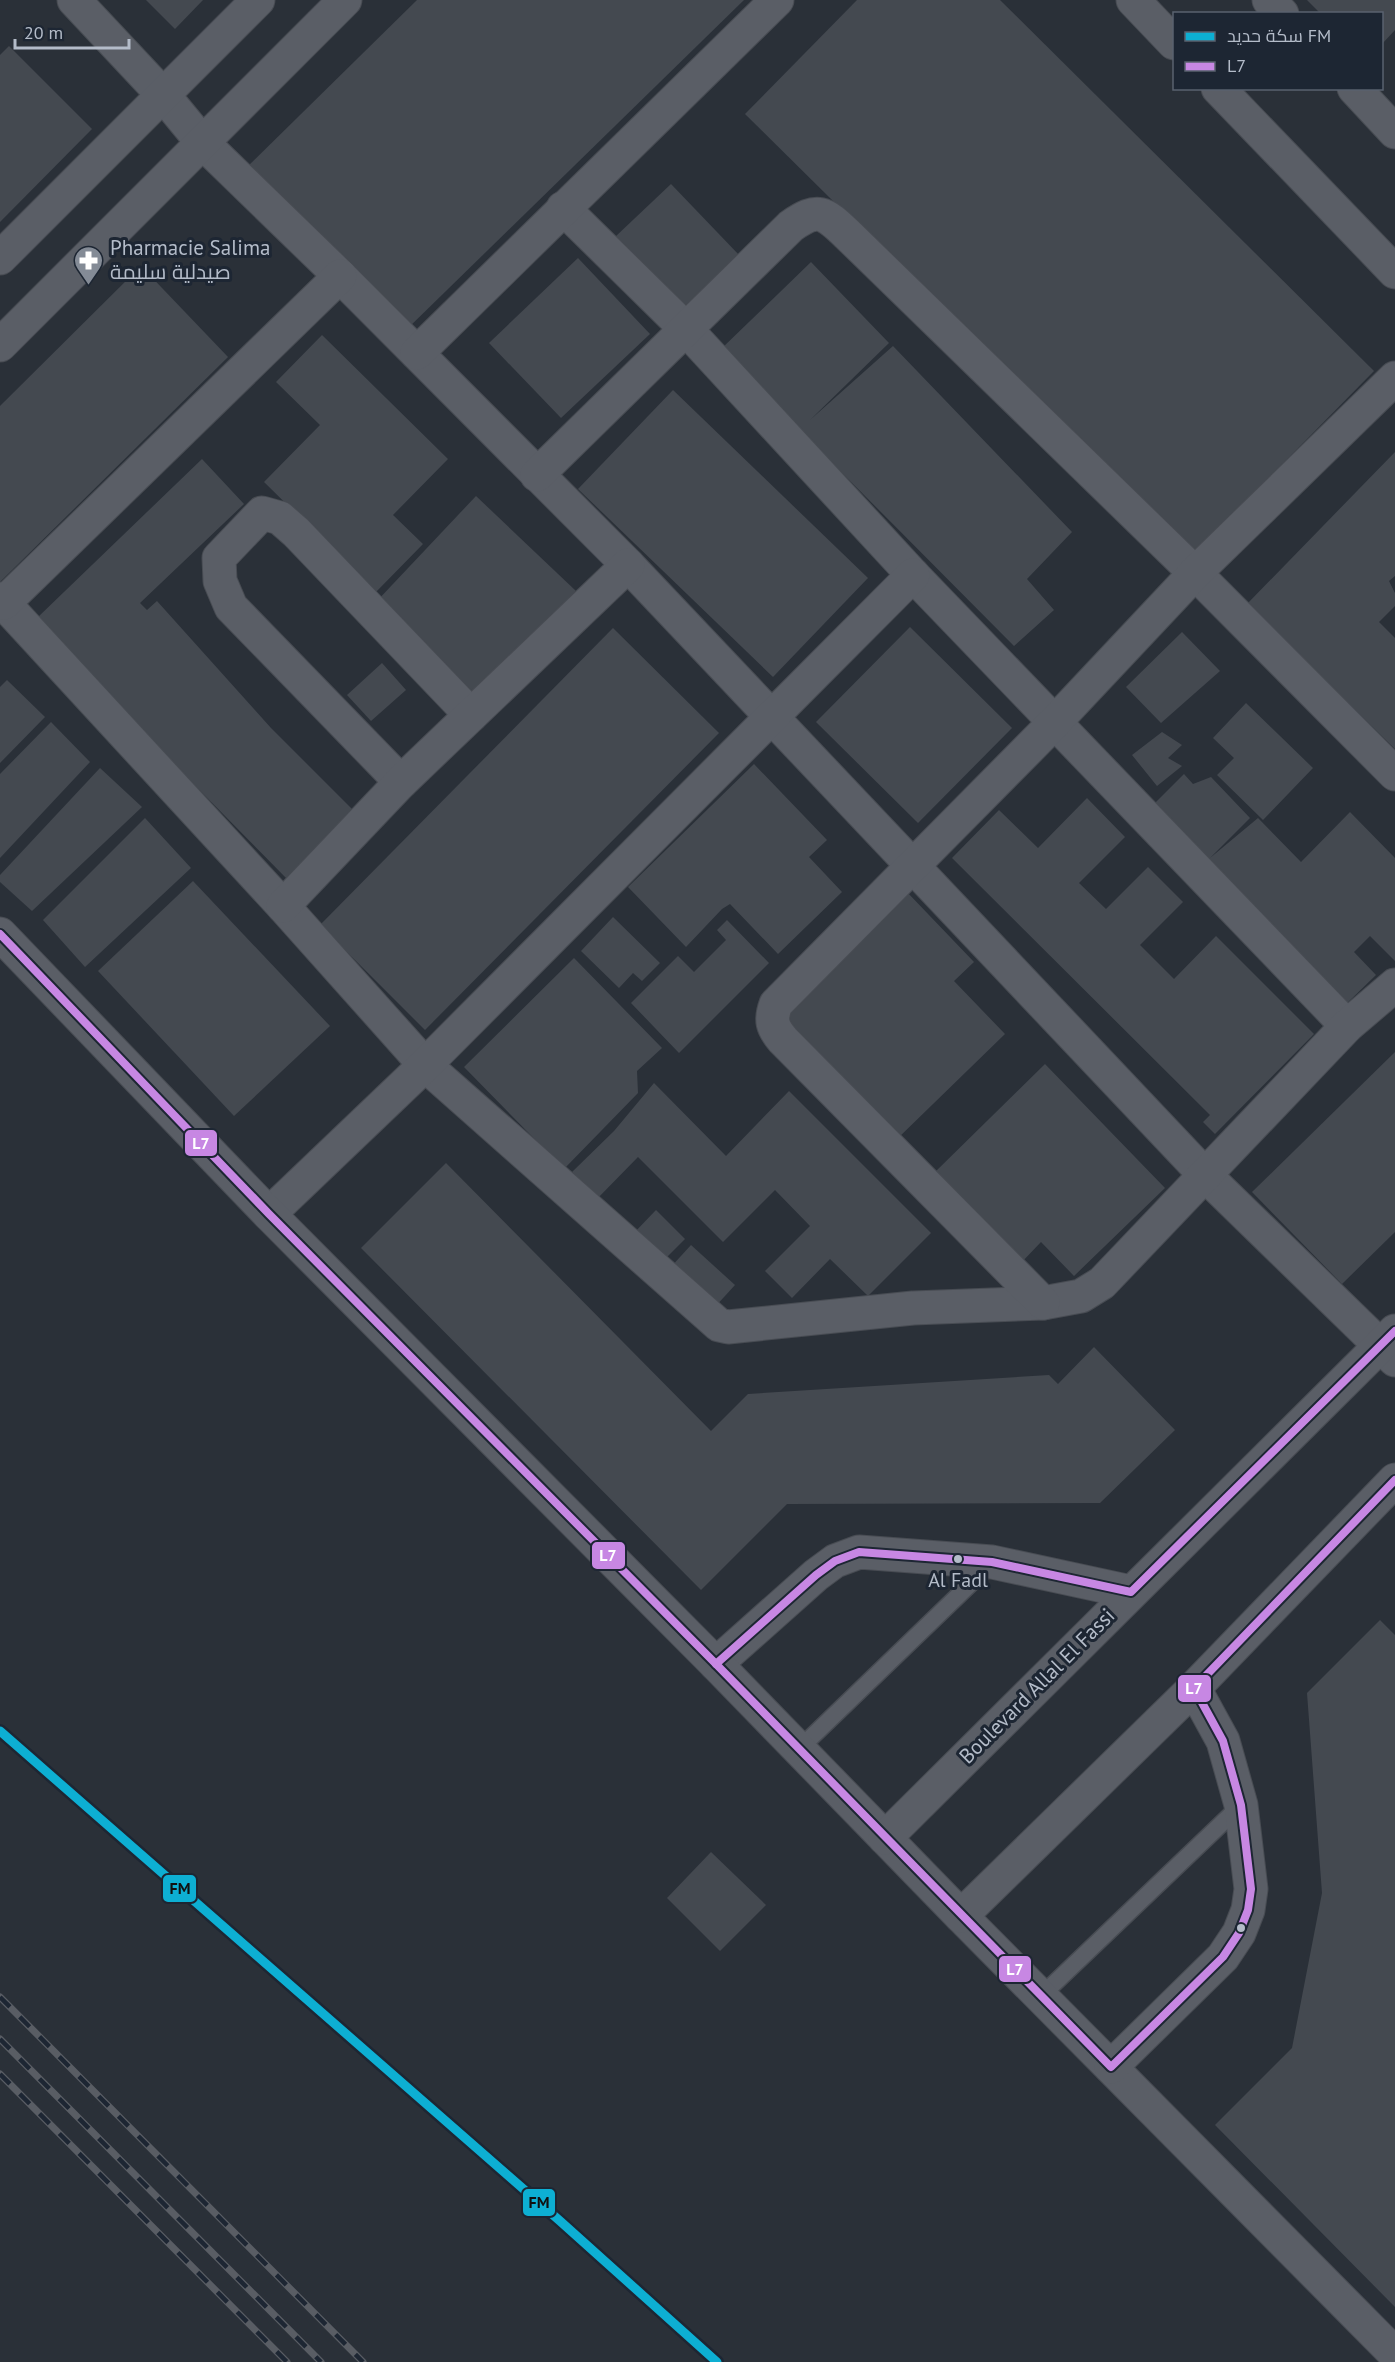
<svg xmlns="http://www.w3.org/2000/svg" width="1395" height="2362" font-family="'PT Sans',Cairo,sans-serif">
<rect width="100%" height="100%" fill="#2a3038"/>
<g fill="#444950">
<path d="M146,0H203L175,29Z"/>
<path d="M417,0H744L404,332L245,169Z"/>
<path d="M857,0H1000L1374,371L1192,556L745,114Z"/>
<path d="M1307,0H1395V30L1382,44V14H1321Z"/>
<path d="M9,46L92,129L0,222V55Z"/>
<path d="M671,184L740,256L684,309L615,237Z"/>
<path d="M578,258L650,334L561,418L489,343Z"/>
<path d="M811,262L889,343L810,420L893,346L1072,532L1027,579L1054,610L1014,646L720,350Z"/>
<path d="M141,266L228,357L0,582V406Z"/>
<path d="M322,335L448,459L393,515L423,544L376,592L264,482L320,425L276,382Z"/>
<path d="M673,390L868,578L773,677L578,489Z"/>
<path d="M1395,452V576L1389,581L1395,593V606L1379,622L1395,638V749L1247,604Z"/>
<path d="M202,459L244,504L140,603L147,610L157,601L271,728L355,812L287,879L164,754L37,618Z"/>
<path d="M476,496L576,591L475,697L376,602Z"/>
<path d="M910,627L1012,728L918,823L816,722Z"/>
<path d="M613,628L719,733L425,1030L320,925Z"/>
<path d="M1182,632L1220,671L1161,723L1126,687Z"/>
<path d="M382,663L406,690L371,721L347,695Z"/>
<path d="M7,680L45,717L0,763V687Z"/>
<path d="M1246,703L1313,768L1263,820L1217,775L1234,758L1213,738Z"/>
<path d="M51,722L90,762L0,858V774Z"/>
<path d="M1162,732L1182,745L1168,758L1182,766L1157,786L1132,755Z"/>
<path d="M754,764L827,840L809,857L842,892L778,954L730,904L722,909L686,947L628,887Z"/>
<path d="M100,768L142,807L32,911L0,882V875Z"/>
<path d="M1184,774L1193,784L1211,777L1250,818L1210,858L1258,818L1301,862L1350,812L1395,858V961L1370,936L1354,952L1376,975L1339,1011L1153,805Z"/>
<path d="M1087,798L1125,837L1079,883L1106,909L1148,867L1183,902L1140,945L1174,979L1216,936L1314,1034L1215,1134L1203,1122L1210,1115L952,858L999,810L1038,848Z"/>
<path d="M145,818L191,868L85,967L43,920Z"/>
<path d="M193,881L330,1026L234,1116L98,971Z"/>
<path d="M906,891L974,962L954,981L1005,1034L896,1140L777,1016Z"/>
<path d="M613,917L660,963L642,981L633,973L619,988L581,951Z"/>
<path d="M727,920L769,963L679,1053L631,1003L678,956L694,972L726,940L717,930Z"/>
<path d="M574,958L662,1048L637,1071L638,1093L564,1169L464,1067Z"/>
<path d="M1395,1052V1232L1342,1284L1252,1192Z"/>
<path d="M1045,1064L1165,1188L1074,1276L1041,1242L1020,1264L933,1174Z"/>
<path d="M654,1083L726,1156L789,1091L931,1233L868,1296L830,1259L792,1298L765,1271L810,1226L775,1190L723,1242L638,1157L595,1201L572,1172L614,1131Z"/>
<path d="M446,1163L711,1431L748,1394L1049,1375L1058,1384L1094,1347L1175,1430L1100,1503L787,1504L701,1590L361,1248Z"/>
<path d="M656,1210L685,1239L662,1262L633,1234Z"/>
<path d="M691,1245L735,1285L714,1308L670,1268Z"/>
<path d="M1380,1620L1395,1635V2307L1215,2125L1292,2048L1322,1893L1307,1693Z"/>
<path d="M711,1852L766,1905L720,1951L667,1898Z"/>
</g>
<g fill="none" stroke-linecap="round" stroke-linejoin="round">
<defs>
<g id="service">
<path d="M798,1750L992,1563"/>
<path d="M1041,1996L1241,1805"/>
</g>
<g id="minor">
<path d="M74,0L164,96L202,142L340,276L628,565L1205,1175L1395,1360"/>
<path d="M563,208L685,328L913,575L1347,1026"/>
<path d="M417,353L777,0"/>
<path d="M537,475L791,226C818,207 824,212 847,234L1195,573L1395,774"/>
<path d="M0,599L283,906L425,1065L710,1317L719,1325L728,1327L913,1308L1043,1303L1081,1296L1102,1283L1347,1026L1395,985"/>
<path d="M4,603L340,276"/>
<path d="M401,782L231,607L220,581L219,558L262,513L280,518L296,532L471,715"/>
<path d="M283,906L401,782L628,565"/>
<path d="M269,1214L425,1065L913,575"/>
<path d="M1043,1303L783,1040C772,1027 770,1020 776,1004L1054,723L1195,573L1395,378"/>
<path d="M716,1664L816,1575L835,1561L859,1552L992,1562L1131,1592"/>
<path d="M961,1916L1395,2354"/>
<path d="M1111,2067L1223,1957L1239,1933L1248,1910L1251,1889L1241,1805L1223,1741L1194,1688"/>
</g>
<g id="tertiary">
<path d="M1133,0L1174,43"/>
<path d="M1269,0L1282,14"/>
<path d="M1218,88L1395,272"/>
<path d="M1354,88L1395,132"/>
<path d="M0,258L258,0"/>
<path d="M0,345L345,0"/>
<path d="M0,934L269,1214L716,1664L961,1916L1194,1688L1395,1480"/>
<path d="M885,1838L1395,1331"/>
</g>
</defs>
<use href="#service" stroke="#484c53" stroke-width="19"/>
<use href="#minor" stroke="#484c53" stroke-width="35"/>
<use href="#tertiary" stroke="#484c53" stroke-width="35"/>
<use href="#service" stroke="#5a5e66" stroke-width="16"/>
<use href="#minor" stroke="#5a5e66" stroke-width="33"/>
<use href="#tertiary" stroke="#5a5e66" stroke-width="33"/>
<defs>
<g id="rail">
<path d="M0,1997L363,2362"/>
<path d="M0,2039L321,2362"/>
<path d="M0,2074L287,2362"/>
</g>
</defs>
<use href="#rail" stroke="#595d64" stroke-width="7"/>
<use href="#rail" stroke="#1d2633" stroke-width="4.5" stroke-dasharray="14" stroke-linecap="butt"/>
<defs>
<g id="bus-1">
<path d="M0,934L269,1214L716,1664L1111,2067L1223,1957L1239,1933L1248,1910L1251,1889L1241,1805L1223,1741L1194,1688L1395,1480"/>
<path d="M716,1664L816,1575L835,1561L859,1552L992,1562L1131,1592L1395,1331"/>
</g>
</defs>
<use href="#bus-1" stroke="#1d2633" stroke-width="12"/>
<use href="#bus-1" stroke="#c787e3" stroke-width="8"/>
<defs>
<path id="rail-1" d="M0,1731L560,2221L717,2362"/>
</defs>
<use href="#rail-1" stroke="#1d2633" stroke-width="14"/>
<use href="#rail-1" stroke="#0dafd3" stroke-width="9"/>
</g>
<defs>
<symbol id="pharmacy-pin" viewBox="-11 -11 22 30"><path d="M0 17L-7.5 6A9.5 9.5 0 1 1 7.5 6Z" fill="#848b96" stroke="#1d2633"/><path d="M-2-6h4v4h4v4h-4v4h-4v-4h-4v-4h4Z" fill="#fff"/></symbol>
</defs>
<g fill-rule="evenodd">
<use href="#pharmacy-pin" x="72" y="244" width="33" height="45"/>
</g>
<g fill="#b4bcc9" stroke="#1d2633" stroke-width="2">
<circle cx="958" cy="1559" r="5"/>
<circle cx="1241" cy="1928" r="5"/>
</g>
<g text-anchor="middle" stroke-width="6" stroke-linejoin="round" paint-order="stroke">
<g font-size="20" fill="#b4bcc9" stroke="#1d2633">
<text x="958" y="1587">Al Fadl</text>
</g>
<g font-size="21" fill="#b4bcc9" stroke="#1d2633" text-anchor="start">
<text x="110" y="255">Pharmacie Salima<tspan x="110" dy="24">صيدلية سليمة</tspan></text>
</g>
<g font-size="21" fill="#b4bcc9" stroke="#1d2633">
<text transform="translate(1037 1686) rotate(-45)" y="7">Boulevard Allal El Fassi</text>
</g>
</g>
<g stroke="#1d2633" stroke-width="2">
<rect x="184" y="1129" width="34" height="28" rx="6" fill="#c787e3"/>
<rect x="591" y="1541" width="35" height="29" rx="6" fill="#c787e3"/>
<rect x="1177" y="1674" width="35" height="29" rx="6" fill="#c787e3"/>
<rect x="162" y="1874" width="35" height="29" rx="6" fill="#0dafd3"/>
<rect x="998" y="1955" width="34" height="28" rx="6" fill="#c787e3"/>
<rect x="522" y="2188" width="34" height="29" rx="6" fill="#0dafd3"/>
</g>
<g font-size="16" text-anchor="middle" font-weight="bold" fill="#fff">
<text x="201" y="1149">L7</text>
<text x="608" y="1561">L7</text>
<text x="1194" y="1694">L7</text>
<text x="1015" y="1975">L7</text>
</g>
<g font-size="16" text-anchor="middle" font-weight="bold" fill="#111">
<text x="180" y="1894">FM</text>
<text x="539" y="2208">FM</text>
</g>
<rect x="1173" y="12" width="210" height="78" fill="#1d2633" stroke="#59626f" stroke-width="1.5"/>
<rect x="1185" y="32" width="30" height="9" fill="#0dafd3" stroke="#59626f" stroke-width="1.5"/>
<text x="1227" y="42" font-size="18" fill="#b4bcc9">سكة حديد FM</text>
<rect x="1185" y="62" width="30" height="9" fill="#c787e3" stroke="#59626f" stroke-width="1.5"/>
<text x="1227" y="72" font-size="18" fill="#b4bcc9">L7</text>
<path d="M15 39v9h114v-9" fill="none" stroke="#b4bcc9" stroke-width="3"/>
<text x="24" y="39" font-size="18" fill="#b4bcc9" stroke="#1d2633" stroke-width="4.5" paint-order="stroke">20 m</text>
</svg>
